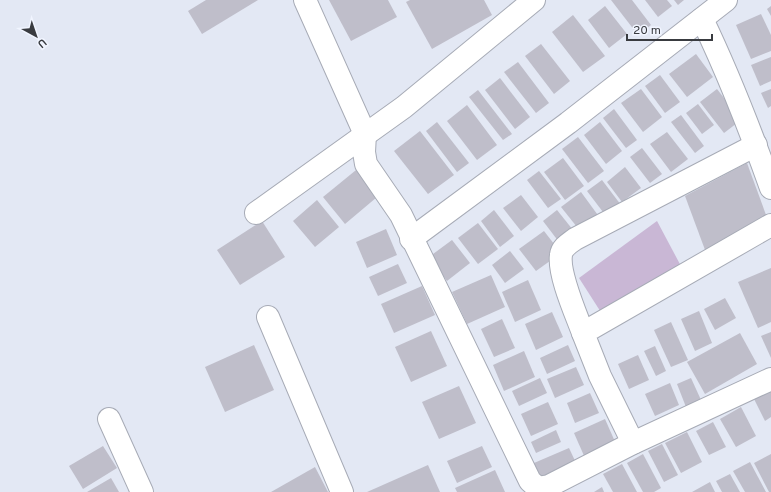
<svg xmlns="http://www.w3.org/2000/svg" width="771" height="492" font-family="Overpass,sans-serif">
<rect width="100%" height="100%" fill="#e3e8f4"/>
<path fill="#c9b7d5" d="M657,221L682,268L604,317L579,278Z"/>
<g fill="#bfbeca">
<path d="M206,0H258L202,34L188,11Z"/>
<path d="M329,0H388L397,17L351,41Z"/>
<path d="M410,0H484L492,15L432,49L406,2Z"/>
<path d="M611,0H632L651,25L638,35Z"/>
<path d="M645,0H667L672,6L658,17Z"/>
<path d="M674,0H684L678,5Z"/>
<path d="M605,6L627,34L609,48L588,20Z"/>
<path d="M771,6V16L767,9Z"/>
<path d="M761,14L771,35V51L751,59L736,25Z"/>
<path d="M573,15L605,56L583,72L552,32Z"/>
<path d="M541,44L570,81L554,94L525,56Z"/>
<path d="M696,54L713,77L687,97L669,74Z"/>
<path d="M771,57V81L760,86L751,65Z"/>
<path d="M518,62L549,103L536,113L504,72Z"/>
<path d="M660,75L680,102L665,113L645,86Z"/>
<path d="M500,78L530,117L515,129L485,90Z"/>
<path d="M641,89L662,117L643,132L621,103Z"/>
<path d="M717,89L741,120L724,133L700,102Z"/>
<path d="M771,89V106L768,108L761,93Z"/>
<path d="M478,90L512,134L503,140L469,97Z"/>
<path d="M698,104L714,125L702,134L686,113Z"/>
<path d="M467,105L497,145L477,160L447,121Z"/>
<path d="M614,109L637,140L626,148L603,118Z"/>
<path d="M681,115L704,146L695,153L671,122Z"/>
<path d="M437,122L469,163L457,172L426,131Z"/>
<path d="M600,122L622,151L606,164L584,135Z"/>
<path d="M420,131L454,175L428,194L394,151Z"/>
<path d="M667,132L688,159L671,172L650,144Z"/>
<path d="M578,137L604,171L588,183L562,149Z"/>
<path d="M642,148L662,174L650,183L630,157Z"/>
<path d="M563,158L584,186L565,200L544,172Z"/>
<path d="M747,163L769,223L708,258L685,196Z"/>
<path d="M361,166L383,192L345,224L323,197Z"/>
<path d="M625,167L641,188L622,202L607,182Z"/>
<path d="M539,171L561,199L548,208L527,180Z"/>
<path d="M602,180L621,205L606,216L587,191Z"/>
<path d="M581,192L600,218L581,232L561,207Z"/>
<path d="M521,195L538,217L521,231L503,208Z"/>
<path d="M317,200L339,227L315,247L293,221Z"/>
<path d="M494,210L514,236L500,247L481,221Z"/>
<path d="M557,210L577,235L562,246L543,221Z"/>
<path d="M262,221L285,257L240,285L217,250Z"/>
<path d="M478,223L498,249L478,264L458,238Z"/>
<path d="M386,229L397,255L367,268L356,242Z"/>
<path d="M544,231L561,253L536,271L519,249Z"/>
<path d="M452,240L470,263L447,281L429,257Z"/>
<path d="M510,251L524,269L505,283L492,265Z"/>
<path d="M398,264L407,283L378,296L369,277Z"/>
<path d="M771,268V322L758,328L738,282Z"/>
<path d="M491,275L505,307L467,324L452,292Z"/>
<path d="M528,280L541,310L515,322L502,292Z"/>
<path d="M422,286L435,315L394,333L381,304Z"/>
<path d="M725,298L736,318L715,330L704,309Z"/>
<path d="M699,311L712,343L695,351L681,319Z"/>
<path d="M552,312L563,337L536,350L525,324Z"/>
<path d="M502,319L515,348L494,357L481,329Z"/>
<path d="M671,322L688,360L671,367L654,330Z"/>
<path d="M431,331L447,366L411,382L395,347Z"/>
<path d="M771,332V358L761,336Z"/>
<path d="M740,333L757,364L705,394L687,362Z"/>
<path d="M254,345L274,390L225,412L205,367Z"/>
<path d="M568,345L575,361L547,374L540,358Z"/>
<path d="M655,346L666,371L656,376L644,351Z"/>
<path d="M524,351L535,377L504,391L493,365Z"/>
<path d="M638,355L649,380L629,389L618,364Z"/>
<path d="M576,367L584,385L555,398L547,379Z"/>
<path d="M540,378L547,393L519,406L512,391Z"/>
<path d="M691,378L701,400L686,407L677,384Z"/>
<path d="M670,383L679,405L655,416L645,394Z"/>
<path d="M459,386L476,423L439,439L422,402Z"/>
<path d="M771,390V417L765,421L754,399Z"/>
<path d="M590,393L599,413L575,423L567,403Z"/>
<path d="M548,402L558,424L531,436L521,414Z"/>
<path d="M741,407L756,436L736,447L720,419Z"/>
<path d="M605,419L616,444L585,458L574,433Z"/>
<path d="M713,422L726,447L709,455L696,431Z"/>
<path d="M556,430L561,442L536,453L531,442Z"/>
<path d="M687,432L702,462L681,473L665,443Z"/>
<path d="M662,444L678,475L664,482L648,451Z"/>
<path d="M103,446L117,468L83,489L69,466Z"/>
<path d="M482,446L492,467L457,483L447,461Z"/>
<path d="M569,448L577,465L535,484L527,466Z"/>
<path d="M643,454L661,488L654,492H643L627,463Z"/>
<path d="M771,454V492H769L754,463Z"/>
<path d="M750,462L766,492H745L733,471Z"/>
<path d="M622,464L637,492H613L603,474Z"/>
<path d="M428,465L440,492H367Z"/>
<path d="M315,467L328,492H271Z"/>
<path d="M495,470L505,492H457L455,488Z"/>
<path d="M730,474L740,492H722L716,481Z"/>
<path d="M111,478L119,492H87Z"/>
<path d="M710,482L715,492H692Z"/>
<path d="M602,487L604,492H594Z"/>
</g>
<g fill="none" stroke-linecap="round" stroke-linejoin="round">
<defs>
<g id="street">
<path d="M305,0L365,134L364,152L366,164L401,215L530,481L538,488L549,486L633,443L771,379"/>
<path d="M702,19C728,73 751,132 771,188"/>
<path d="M256,213L404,107L534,0"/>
<path d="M411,239L568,123L726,0"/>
<path d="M268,317L342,492"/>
<path d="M583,333C576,314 558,274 561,255C562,247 570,243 575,239L756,145"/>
<path d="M109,419L142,492"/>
<path d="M633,443L600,376L583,333L771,225"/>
</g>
</defs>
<use href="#street" stroke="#a7abb6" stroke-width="24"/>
<use href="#street" stroke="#fff" stroke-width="22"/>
</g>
<g transform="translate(36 36) rotate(140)" stroke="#f1f5ff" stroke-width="3" paint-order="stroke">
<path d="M0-3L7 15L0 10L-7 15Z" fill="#393b40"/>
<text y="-6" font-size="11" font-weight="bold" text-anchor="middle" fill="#393b40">U</text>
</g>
<path d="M627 34v6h85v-6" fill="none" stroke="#393b40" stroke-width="2"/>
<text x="633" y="34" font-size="12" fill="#393b40" stroke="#f1f5ff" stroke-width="3" paint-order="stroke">20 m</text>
</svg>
